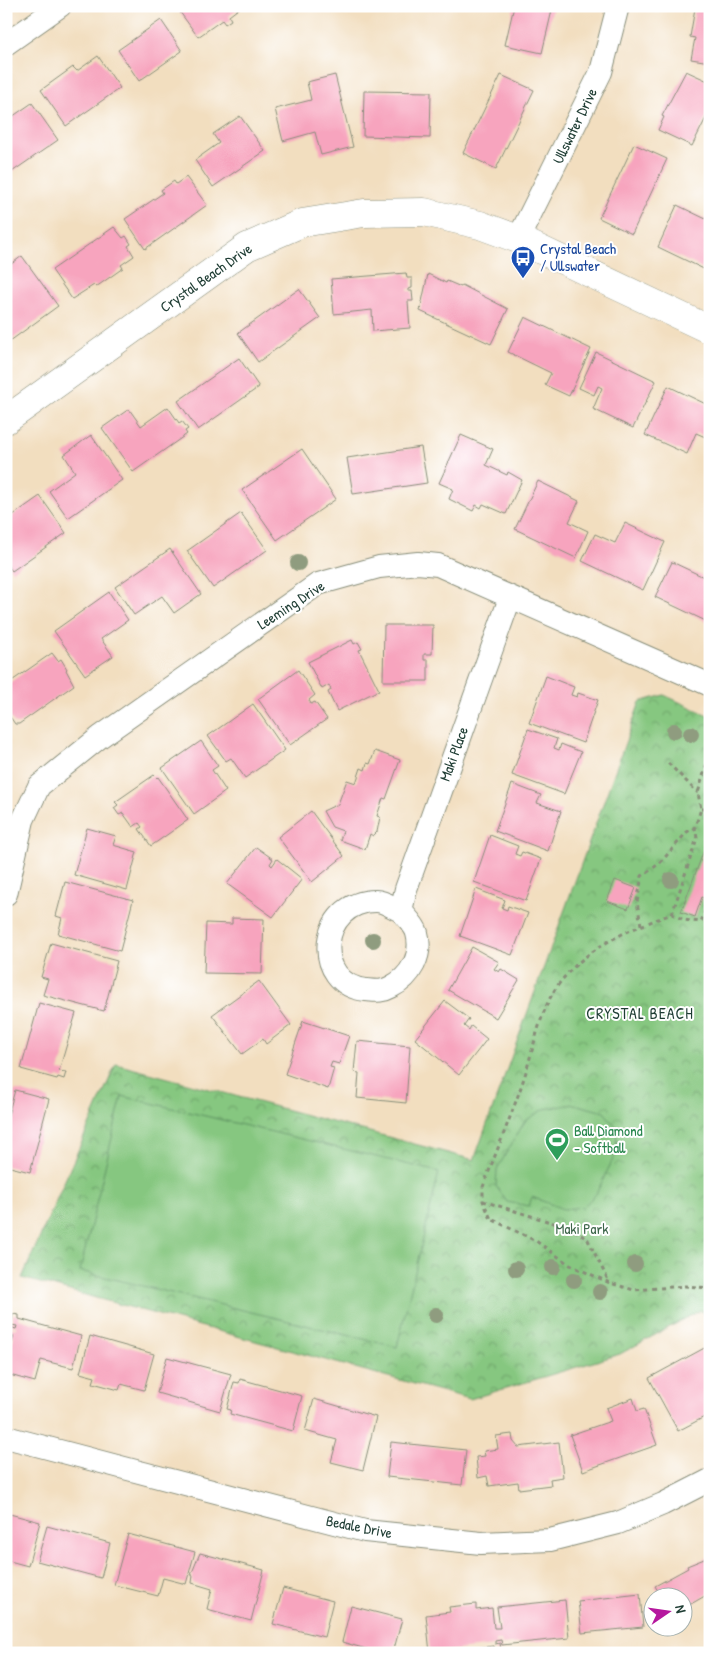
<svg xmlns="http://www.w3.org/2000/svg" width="716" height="1659" font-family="'Patrick Hand',sans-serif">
<defs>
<pattern id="park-crowns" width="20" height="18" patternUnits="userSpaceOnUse" patternTransform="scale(1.25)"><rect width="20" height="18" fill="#86c780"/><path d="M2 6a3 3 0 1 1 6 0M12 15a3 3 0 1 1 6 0" fill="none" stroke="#6da36a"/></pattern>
</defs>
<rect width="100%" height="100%" fill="#fff"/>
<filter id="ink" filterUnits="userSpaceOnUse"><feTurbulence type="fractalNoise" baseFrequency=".02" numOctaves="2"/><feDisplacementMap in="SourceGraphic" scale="10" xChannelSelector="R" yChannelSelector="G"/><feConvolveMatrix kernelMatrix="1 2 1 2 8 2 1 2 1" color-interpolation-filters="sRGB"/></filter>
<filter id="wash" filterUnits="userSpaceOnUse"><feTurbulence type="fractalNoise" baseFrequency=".0096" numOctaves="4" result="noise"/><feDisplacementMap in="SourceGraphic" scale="20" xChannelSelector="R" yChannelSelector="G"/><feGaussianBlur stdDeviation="1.12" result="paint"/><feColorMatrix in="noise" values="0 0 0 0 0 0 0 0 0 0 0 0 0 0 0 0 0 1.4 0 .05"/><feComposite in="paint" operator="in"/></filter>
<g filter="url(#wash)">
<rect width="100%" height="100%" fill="#f2debf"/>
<path fill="url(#park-crowns)" stroke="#52825a" d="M664,695L710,716V1324L701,1310L620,1354L470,1399L22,1278L116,1064L474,1160L640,702Z"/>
<g fill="#86c780" stroke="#52825a">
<path d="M122,1096L439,1172L397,1347L80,1271Z"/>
<path d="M574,1104L604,1112L617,1128L616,1153L596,1194L583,1207L563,1209L532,1197L529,1206L507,1202L496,1186L497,1169L525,1121L544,1109Z"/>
</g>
<g id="blocks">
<g fill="#f7a4be">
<path d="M180,6H242L229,16L231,20L225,24L222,20L198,37L177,8Z"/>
<path d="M514,6H553L542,53L505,45Z"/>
<path d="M700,6H710V62L691,59L695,38L690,37L695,8L700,9Z"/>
<path d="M161,20L182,51L139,81L118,50Z"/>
<path d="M98,56L120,88L66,126L41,90L73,67L77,71Z"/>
<path d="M686,71L710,82V110L692,146L658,130L664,117L662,116Z"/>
<path d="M335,75L353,147L321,155L315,132L283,141L275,109L311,100L307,82Z"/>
<path d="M501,75L534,90L496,169L463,153Z"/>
<path d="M364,91L431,92L430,138L363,136Z"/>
<path d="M32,103L58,140L6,176V121Z"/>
<path d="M240,116L265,151L213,187L195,160L219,143L213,134Z"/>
<path d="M634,144L667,159L632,234L599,218Z"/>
<path d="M186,177L207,205L145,249L125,219L163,193L161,190L174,181L176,184Z"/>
<path d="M677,205L710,221V272L658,247Z"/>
<path d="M114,227L123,238L126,236L131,244L128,246L134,256L121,265L123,268L96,287L94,285L72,299L52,270Z"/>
<path d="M22,256L58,306L6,344V268Z"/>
<path d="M406,273L407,278H412V288L408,289V291H412L413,301H408L410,328L373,331L372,310L334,314L331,279Z"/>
<path d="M428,274L446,283L447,281L461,287L462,285L508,309L491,344L420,311Z"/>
<path d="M299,289L320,318L258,362L238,333Z"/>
<path d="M525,317L591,349L569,396L545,385L551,373L508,352Z"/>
<path d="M596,352L656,381L633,428L593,409L602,388L598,386L594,395L579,388Z"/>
<path d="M239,358L259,387L198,430L178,401Z"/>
<path d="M668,386L710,406V439L696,433L687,454L645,435Z"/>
<path d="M168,407L179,423L182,421L188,429L185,431L187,434L133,472L102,428L129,409L141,426Z"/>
<path d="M91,435L122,480L68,518L49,491L75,472L64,455Z"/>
<path d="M461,435L493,449L486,465L507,475L508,472L522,480L506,514L483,504L481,508L476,505L473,511L449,499L453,489L439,483Z"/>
<path d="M421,447L427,483L353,494L347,458Z"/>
<path d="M302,449L336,499L277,540L242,490Z"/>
<path d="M538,481L579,501L569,522L588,531L576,558L515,529Z"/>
<path d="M40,496L66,533L12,571L6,563V520Z"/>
<path d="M241,513L267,550L213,588L187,551Z"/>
<path d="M625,523L665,542L643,590L582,561L595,534L615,543Z"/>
<path d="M170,549L201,594L174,613L162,596L134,615L115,587Z"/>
<path d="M672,562L710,580V623L655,597Z"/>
<path d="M109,592L128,620L101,639L113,656L85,675L54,631Z"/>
<path d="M384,625H433L432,654H424V660H428V681H383Z"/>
<path d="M352,640L354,644L358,642L362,649L359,650L379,690L337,711L328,692L331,690L329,685L322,689L308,662Z"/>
<path d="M52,653L58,661L61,659L67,669L66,670L74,685L19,724H15L6,711V685Z"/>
<path d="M298,670L315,695L309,700L311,704L315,702L327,719L290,745L258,699Z"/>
<path d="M546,676L574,687L571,695L577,697L578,693L598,700L583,743L529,723Z"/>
<path d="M253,704L285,750L245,778L231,758L226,761L208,736Z"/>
<path d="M528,729L557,739L554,748L559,750L561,744L581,752L564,794L512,775Z"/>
<path d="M201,741L218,766L212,770L226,791L194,814L162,768Z"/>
<path d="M375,751L400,760L386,799L383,798L377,816L380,817L377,832L373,836L370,834L365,849L340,840L343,831L332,827L323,811L338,804L347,780L356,783L361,768L365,770L367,763L370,764Z"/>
<path d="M154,775L157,778L158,777L188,820L151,846L139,829L142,827L139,823L133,827L123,813L119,815L114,808L118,805L115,802Z"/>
<path d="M512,784L541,795L537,803L561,811L548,851L495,831Z"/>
<path d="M311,811L344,856L312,882L278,837Z"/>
<path d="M87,828L116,836L113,845L137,852L127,890L74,875Z"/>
<path d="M710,834V900L702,897L695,917L681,912Z"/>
<path d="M490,835L518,846L515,854L520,856L522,852L541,859L526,901L474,882Z"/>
<path d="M256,847L273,859L270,864L272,866L277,859L302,879L273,917L227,884Z"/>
<path d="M615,880L636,888L628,909L607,901Z"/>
<path d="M65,882L133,900L120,951L58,934L62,918L56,916Z"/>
<path d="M476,889L505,900L502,908L507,910L508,906L528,913L512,955L460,936Z"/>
<path d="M232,918L264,919L262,974L204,973L206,923L232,924Z"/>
<path d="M51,943L117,961L104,1011L43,995L48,979L41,977Z"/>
<path d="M472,947L499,962L494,969L499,972L501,969L519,980L496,1018L448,990Z"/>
<path d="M259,981L291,1025L266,1044L263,1039L242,1054L212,1015Z"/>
<path d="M445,1001L469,1019L464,1026L469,1030L471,1026L487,1039L459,1075L415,1039Z"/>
<path d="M39,1003L76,1013L59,1071L66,1072L64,1079L58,1077L57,1079L21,1069Z"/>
<path d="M303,1021L349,1036L339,1064L332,1062L330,1067L334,1068L328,1089L285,1074Z"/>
<path d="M357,1041L410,1046L406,1103L357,1098L359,1073L354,1072Z"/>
<path d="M15,1090L49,1099L30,1172L6,1166V1122Z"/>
<path d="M13,1314L19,1315V1319L81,1336L73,1368L41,1360L35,1382L6,1374V1361L14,1336L8,1335L10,1327L16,1329L17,1326L11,1325Z"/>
<path d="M90,1336L154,1354L144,1390L121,1384L119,1390L93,1383L95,1377L80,1373Z"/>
<path d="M710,1345V1414L678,1431L649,1378Z"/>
<path d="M167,1357L231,1374L220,1411L157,1393Z"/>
<path d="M240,1379L302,1396L293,1431L230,1414L231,1410L227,1409L234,1382L239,1383Z"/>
<path d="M633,1398L637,1411L644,1409L657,1445L583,1471L570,1435L611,1421L606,1408Z"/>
<path d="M314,1399L376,1417L363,1470L331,1462L337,1440L305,1431Z"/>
<path d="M512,1434L513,1441L518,1447L559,1442L563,1477L550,1479L551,1485L519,1489L518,1482L489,1486L487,1476L478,1478L476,1457L485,1456L484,1451L498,1449L496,1436Z"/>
<path d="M391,1442L466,1450L462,1485L387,1477Z"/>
<path d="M6,1513L40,1522L28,1566L6,1560Z"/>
<path d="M47,1526L110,1543L101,1578L37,1561Z"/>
<path d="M128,1534L195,1552L186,1584L163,1578L158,1596L114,1585Z"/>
<path d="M200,1553L264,1570L251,1621L207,1609L212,1589L192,1583L193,1575H191Z"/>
<path d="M709,1557L710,1593L684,1608V1596H661L655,1586L688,1568L687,1566Z"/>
<path d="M283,1588L333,1601L324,1637L273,1624Z"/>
<path d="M640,1594L643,1627L582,1633L578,1601Z"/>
<path d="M565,1600L569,1638L502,1645L501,1640L495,1641V1644L500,1643L501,1651L495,1652L494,1646L430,1653L426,1615L450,1612L449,1607L476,1604V1610L492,1608L494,1628H500L497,1607Z"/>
<path d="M351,1606L402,1619L393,1653H380L342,1642Z"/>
</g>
</g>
</g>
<g filter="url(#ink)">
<use href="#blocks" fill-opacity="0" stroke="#888e7a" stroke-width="1"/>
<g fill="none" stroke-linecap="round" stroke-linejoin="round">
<defs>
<g id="minor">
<path d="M6,44L60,6"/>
<path d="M518,239L601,72L618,6"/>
<path d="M6,894L23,820L39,786L100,737L318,584L379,567L418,563L438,565L710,685"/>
<path d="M401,911C394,908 384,901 376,901C317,901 312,985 366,990C377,991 382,992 391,987C411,977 423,955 417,933C415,925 406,917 401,911L406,889L510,598"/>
<path d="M6,1437L365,1531L481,1543L550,1540L618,1523L663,1504L710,1480"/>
</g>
<path id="tertiary" d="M6,420L247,247L302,223L364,213L424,212L480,225L518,239L710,330"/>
</defs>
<use href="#minor" stroke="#888e7a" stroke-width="24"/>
<use href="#tertiary" stroke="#888e7a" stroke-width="29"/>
<g stroke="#888e7a" stroke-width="3" stroke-dasharray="4 4" stroke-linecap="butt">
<path d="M668,763L698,793"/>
<path d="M701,809H710"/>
<path d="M705,910L701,922L684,920L672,914C629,929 586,947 558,985C540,1009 533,1052 523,1081C511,1117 496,1152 483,1187V1201L491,1219L536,1241L570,1265L610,1283L634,1290L685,1286L710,1288"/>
<path d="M672,914L697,838L695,827L701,809L698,793L710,753"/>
<path d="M641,925L637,902L642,876L660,863L687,832L695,827"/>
<path d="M483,1201L573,1229L588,1240L609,1282"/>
</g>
<use href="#minor" stroke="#fff" stroke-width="22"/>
<use href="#tertiary" stroke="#fff" stroke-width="28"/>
</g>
<g fill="#8f9c7f">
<circle cx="298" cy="563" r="8"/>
<circle cx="674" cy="731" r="8"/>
<circle cx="691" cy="734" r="8"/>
<circle cx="671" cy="880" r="8"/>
<circle cx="373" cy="940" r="8"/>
<circle cx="635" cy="1264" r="8"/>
<circle cx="553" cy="1267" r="8"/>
<circle cx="516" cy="1269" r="8"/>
<circle cx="574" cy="1280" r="8"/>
<circle cx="600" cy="1292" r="8"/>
<circle cx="436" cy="1315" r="8"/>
</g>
</g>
<defs>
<symbol id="bus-pin" viewBox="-11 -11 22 30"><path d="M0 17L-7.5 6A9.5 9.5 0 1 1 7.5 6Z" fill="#1a4fb4" stroke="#fff"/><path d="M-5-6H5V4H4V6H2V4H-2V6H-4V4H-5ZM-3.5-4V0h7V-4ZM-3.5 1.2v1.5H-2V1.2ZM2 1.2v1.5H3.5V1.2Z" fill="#fff"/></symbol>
<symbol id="stadium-pin" viewBox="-11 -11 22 30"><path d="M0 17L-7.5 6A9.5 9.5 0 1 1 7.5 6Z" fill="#2e9e5b" stroke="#fff"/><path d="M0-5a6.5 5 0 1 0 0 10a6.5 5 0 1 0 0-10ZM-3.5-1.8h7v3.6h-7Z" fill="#fff"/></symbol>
</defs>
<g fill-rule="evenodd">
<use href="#bus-pin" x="509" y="244" width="28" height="38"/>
<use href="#stadium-pin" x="543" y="1126" width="28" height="38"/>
</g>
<g text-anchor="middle" stroke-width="4" stroke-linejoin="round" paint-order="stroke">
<g font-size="15" fill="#1f3d34" stroke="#fff">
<text transform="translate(575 126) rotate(-64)" y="5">Ullswater Drive</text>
<text transform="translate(206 278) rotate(-35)" y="5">Crystal Beach Drive</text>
<text transform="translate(291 605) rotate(-33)" y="5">Leeming Drive</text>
<text transform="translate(454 754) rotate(-70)" y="5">Maki Place</text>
<text transform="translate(359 1527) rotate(11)" y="5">Bedale Drive</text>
</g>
<g font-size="15" fill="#164399" stroke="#fff" text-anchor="start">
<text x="540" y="254">Crystal Beach<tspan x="540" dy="17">/ Ullswater</tspan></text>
</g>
<g font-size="15" fill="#27864d" stroke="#fff" text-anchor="start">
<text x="574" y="1136">Ball Diamond<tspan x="574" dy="17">- Softball</tspan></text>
</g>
<g font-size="15" fill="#3e664b" stroke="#fff">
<text x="582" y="1234">Maki Park</text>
</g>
<g font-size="16" letter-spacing="1" fill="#1f3d34" stroke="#fff">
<text x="640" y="1019">CRYSTAL BEACH</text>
</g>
</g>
<rect width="716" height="1659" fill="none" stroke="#fff" stroke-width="25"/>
<g transform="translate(668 1612) rotate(77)"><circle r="24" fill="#ffffff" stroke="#a5b1ae"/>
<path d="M0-4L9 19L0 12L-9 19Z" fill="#b5179e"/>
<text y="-8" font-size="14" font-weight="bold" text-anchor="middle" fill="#1f3d34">N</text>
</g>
</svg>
